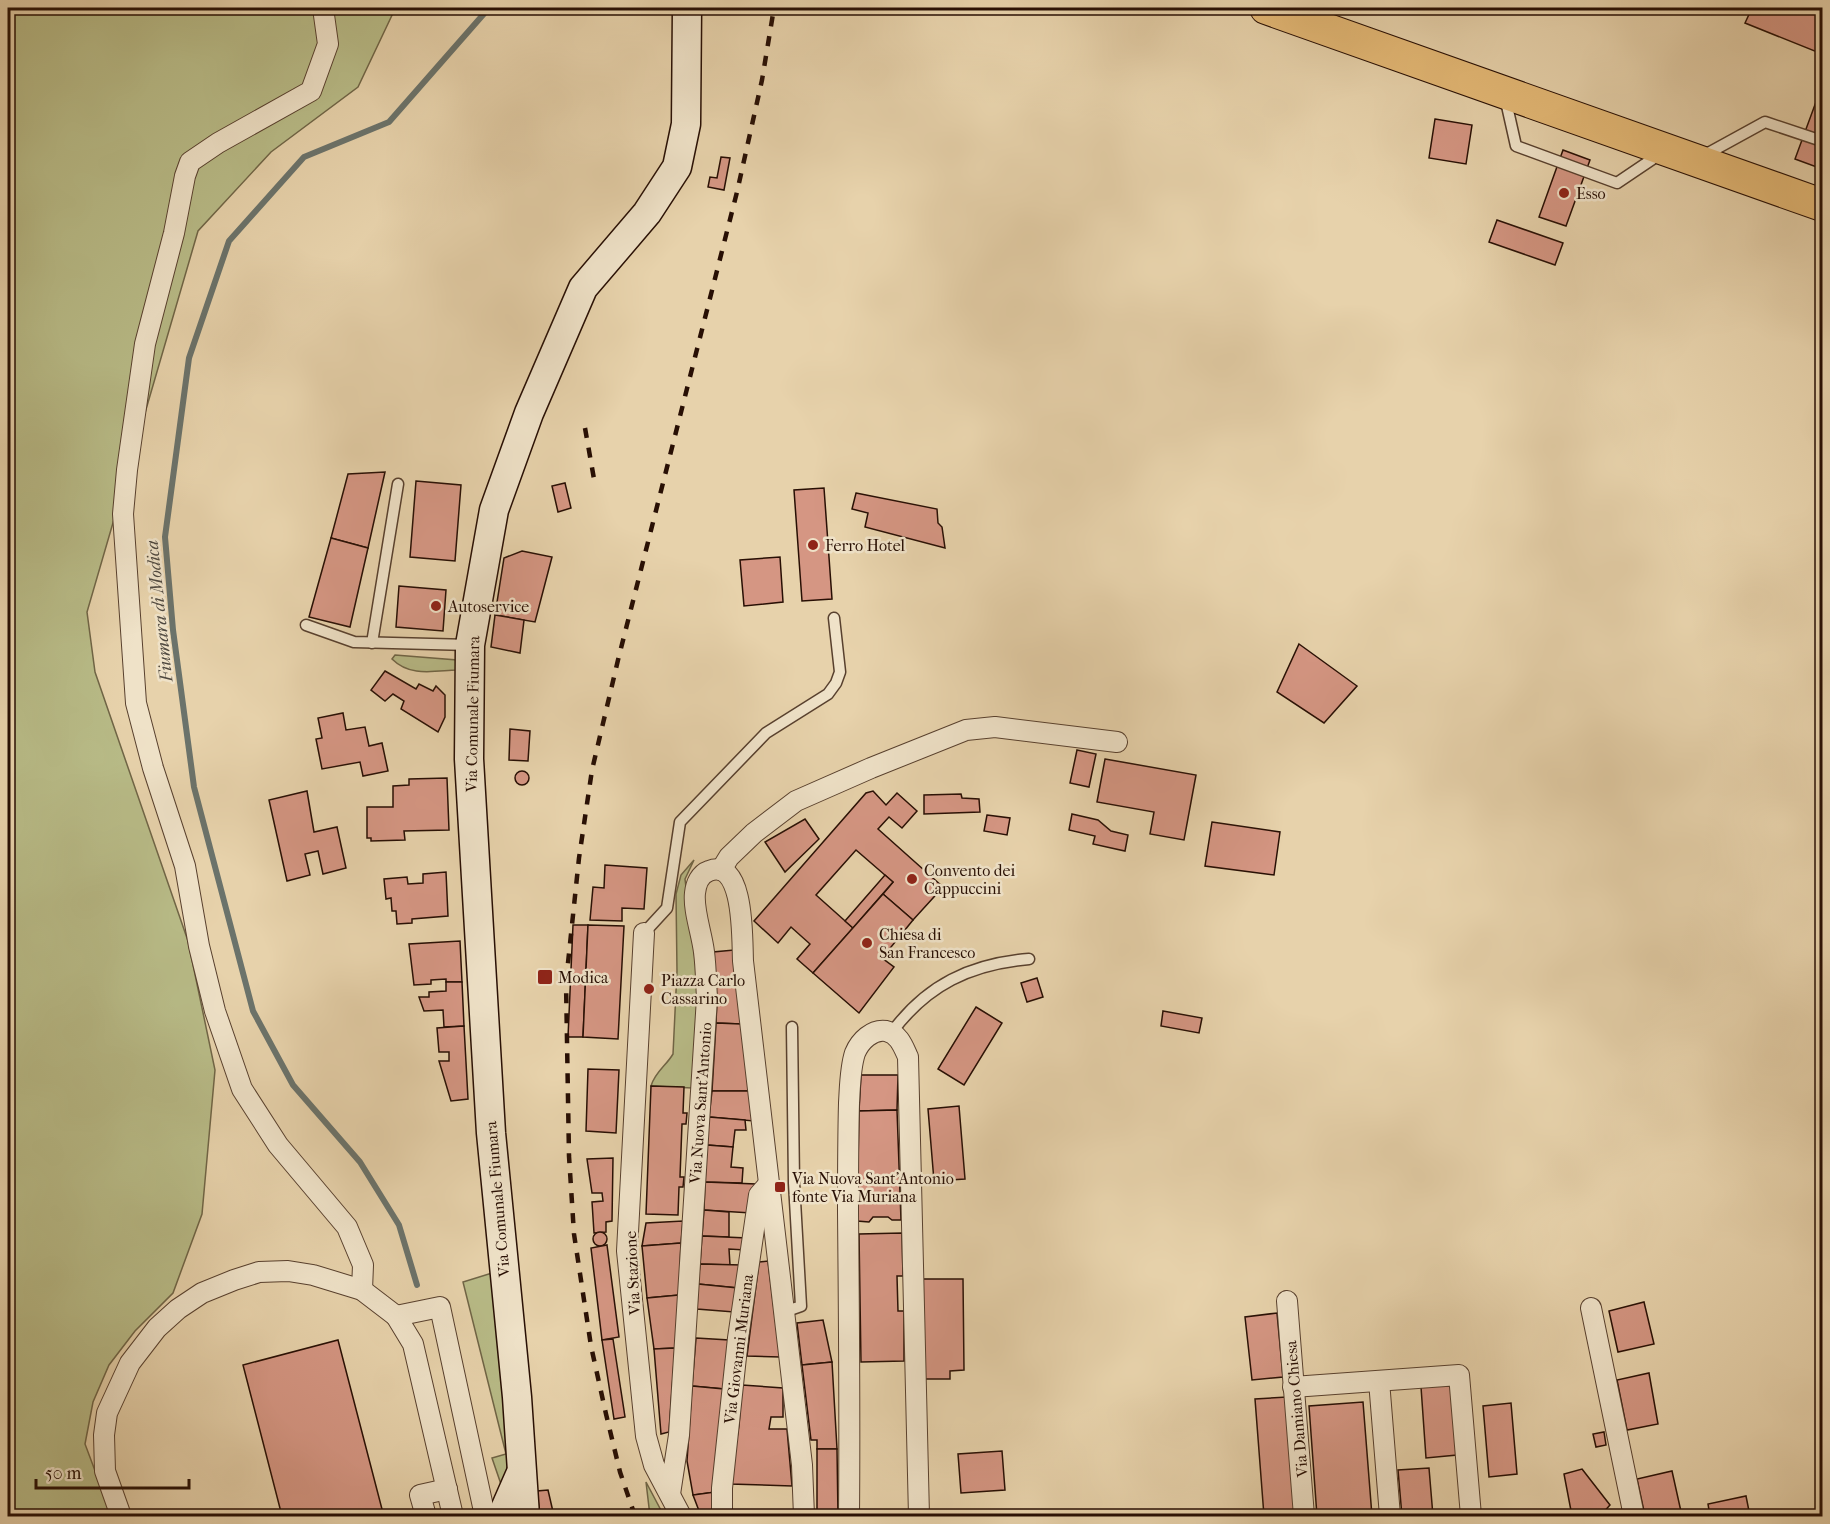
<svg xmlns="http://www.w3.org/2000/svg" width="1830" height="1524" font-family="'IM FELL French Canon',serif">
<rect width="100%" height="100%" fill="#e7d2ab"/>
<filter id="stains"><feTurbulence type="fractalNoise" baseFrequency=".00333" numOctaves="4"/><feColorMatrix values="0 0 0 0 .2 0 0 0 0 .09 0 0 0 0 .02 0 0 0 .5 -.17"/></filter>
<radialGradient id="worn" r=".72"><stop offset=".6" stop-color="#630" stop-opacity="0"/><stop offset="1" stop-color="#630" stop-opacity=".3"/></radialGradient>
<g fill="#b8bb87" stroke="#706546" stroke-width="1.5">
<path d="M8,8H393L394,11L358,87L271,152L198,231L87,612L95,672L188,941L215,1070L202,1214L173,1293L135,1331L109,1365L93,1402L85,1444L112,1516H8Z"/>
<path d="M395,655L457,660V670C433,671 410,677 392,659Z"/>
<path d="M694,860L685,879L699,990L692,1088L651,1086C655,1072 666,1066 673,1054L677,971L676,894L681,875Z"/>
<path d="M492,1273L512,1488L503,1490L492,1458L506,1454L463,1282Z"/>
<path d="M646,1482L664,1516H650Z"/>
</g>
<g fill="none" stroke-linecap="round" stroke-linejoin="round">
<path stroke="#6b736b" stroke-width="6" d="M417,1285L399,1225L360,1162L293,1085L253,1011L194,787L173,630L165,537L189,358L229,241L304,157L389,122L489,8"/>
</g>
<g fill="#d59683" stroke="#280f04" stroke-width="1.5">
<path d="M1752,8H1822V54L1745,23Z"/>
<path d="M1820,91L1822,92V169L1795,159Z"/>
<path d="M1435,119L1472,125L1466,164L1429,158Z"/>
<path d="M1563,150L1590,160L1566,226L1539,217Z"/>
<path d="M721,157L730,158L724,190L708,187L710,177L717,178Z"/>
<path d="M1497,220L1563,243L1555,265L1489,242Z"/>
<path d="M385,472L368,548L331,538L348,474Z"/>
<path d="M416,481L461,485L455,561L410,557Z"/>
<path d="M565,483L571,508L558,512L552,486Z"/>
<path d="M824,488L832,599L802,601L794,490Z"/>
<path d="M856,493L937,509L938,523L942,527L945,548L865,527L868,513L852,509Z"/>
<path d="M331,538L368,548L350,627L309,617Z"/>
<path d="M522,551L552,557L535,622L495,615L504,558Z"/>
<path d="M780,557L783,602L744,606L740,560Z"/>
<path d="M399,586L446,590L443,631L396,627Z"/>
<path d="M495,615L524,620L520,653L491,647Z"/>
<path d="M1299,644L1357,686L1324,723L1277,692Z"/>
<path d="M385,671L416,689L419,684L433,691L436,686L445,695V717L438,732L401,709L404,701L393,694L385,701L371,690Z"/>
<path d="M343,713L346,730L365,727L369,746L382,743L388,771L363,776L360,762L322,769L316,739L322,738L318,718Z"/>
<path d="M510,729L530,731L528,761L509,760Z"/>
<path d="M1077,750L1096,754L1089,787L1070,783Z"/>
<path d="M1105,759L1196,775L1184,840L1150,834L1154,812L1097,802Z"/>
<circle cx="522" cy="778" r="7"/>
<path d="M447,778L449,830L404,831L405,840L371,841V838H367V807H393V786L409,785V779Z"/>
<path d="M307,791L314,832L337,827L346,868L323,874L318,851L305,854L310,875L287,881L269,800Z"/>
<path d="M873,791L886,805L897,793L917,811L902,828L889,817L878,829L943,887L913,920L883,894L893,882L856,850L816,895L853,928L813,973L797,959L810,944L791,927L778,943L754,921L866,793Z"/>
<path d="M961,794L962,798L979,799L980,812L924,814V795Z"/>
<path d="M1072,814L1098,820L1111,831L1128,835L1125,851L1093,844L1095,836L1069,830Z"/>
<path d="M987,815L1010,818L1007,835L984,831Z"/>
<path d="M805,819L819,839L785,872L765,842Z"/>
<path d="M1212,822L1280,832L1274,875L1205,866Z"/>
<path d="M605,865L647,868L644,909L622,908V921L590,920L593,887L604,888Z"/>
<path d="M446,872L448,916L412,919V923L397,924L396,911H392L391,898L386,899L384,879L407,877L408,884L423,883V874Z"/>
<path d="M885,875L893,882L853,928L845,921Z"/>
<path d="M883,894L913,920L882,958L894,967L859,1013L813,973Z"/>
<path d="M573,925H588L583,1037H568Z"/>
<path d="M588,925L624,926L618,1039L583,1037Z"/>
<path d="M460,941L462,982H446V979L431,980V984L414,985L409,944Z"/>
<path d="M734,950L741,1024L716,1023L717,1000L713,952Z"/>
<path d="M1037,978L1043,997L1027,1002L1021,983Z"/>
<path d="M446,982H462L464,1026L444,1027L443,1010L424,1011L419,997H429V992L446,991Z"/>
<path d="M976,1007L1002,1023L964,1085L938,1069Z"/>
<path d="M1163,1011L1202,1018L1199,1033L1161,1026Z"/>
<path d="M716,1023L741,1024L749,1091H712Z"/>
<path d="M464,1026L468,1099L451,1101L439,1061H449V1052H439L437,1028Z"/>
<path d="M588,1069L619,1070L616,1133L586,1131Z"/>
<path d="M861,1075H898L897,1110L859,1111Z"/>
<path d="M651,1086L684,1087L683,1113H687L686,1124H682L680,1177H684L683,1187H679L678,1215L646,1214Z"/>
<path d="M712,1091H749L754,1121L709,1117Z"/>
<path d="M959,1106L965,1179L934,1181L928,1109Z"/>
<path d="M897,1110L901,1220H892L888,1217H873L869,1222L857,1221L859,1111Z"/>
<path d="M709,1117L745,1120L746,1130H735L733,1147L707,1145Z"/>
<path d="M707,1145L733,1147L731,1167L743,1168L742,1183L705,1182Z"/>
<path d="M613,1158L612,1221L606,1222V1232L594,1233L592,1202L603,1201L602,1193H592L587,1159Z"/>
<path d="M705,1182L756,1184L751,1213L704,1210Z"/>
<path d="M704,1210L729,1212V1237L702,1236Z"/>
<path d="M683,1221L681,1243L642,1246L646,1223Z"/>
<circle cx="600" cy="1239" r="7"/>
<path d="M902,1233L903,1276H897L898,1311H904V1361L861,1362L859,1234Z"/>
<path d="M702,1236L747,1238L745,1250L729,1249L730,1265L700,1264Z"/>
<path d="M681,1243L679,1295L647,1298L642,1246Z"/>
<path d="M607,1245L619,1337L602,1340L591,1248Z"/>
<path d="M768,1261L780,1357L747,1356L759,1262Z"/>
<path d="M700,1264L742,1265L738,1288L698,1284Z"/>
<path d="M923,1279H963L964,1370L950,1371V1379H924Z"/>
<path d="M698,1284L738,1288L734,1312L697,1309Z"/>
<path d="M679,1295L675,1348L654,1349L647,1298Z"/>
<path d="M1644,1302L1654,1344L1618,1352L1609,1311Z"/>
<path d="M1277,1313L1283,1377L1252,1380L1245,1317Z"/>
<path d="M823,1320L832,1362L802,1365L797,1323Z"/>
<path d="M696,1338L729,1340L724,1389L692,1386Z"/>
<path d="M613,1339L625,1417L614,1419L602,1340Z"/>
<path d="M338,1340L383,1513L371,1516H282L243,1365Z"/>
<path d="M675,1348L669,1432L661,1434L654,1349Z"/>
<path d="M832,1362L837,1449H817V1440H811L802,1365Z"/>
<path d="M1649,1373L1658,1424L1627,1430L1617,1380Z"/>
<path d="M1451,1384L1457,1455L1426,1458L1421,1387Z"/>
<path d="M742,1385L783,1388V1417H771L769,1429H787L792,1486L730,1484L739,1425Z"/>
<path d="M692,1386L724,1389L715,1492L693,1495L687,1461Z"/>
<path d="M1287,1397L1296,1516H1264L1255,1399Z"/>
<path d="M1363,1402L1372,1516H1317L1309,1406Z"/>
<path d="M1511,1403L1517,1474L1489,1477L1483,1406Z"/>
<path d="M1604,1432L1606,1445L1596,1447L1593,1434Z"/>
<path d="M817,1449H837L838,1516H817Z"/>
<path d="M1002,1451L1005,1490L961,1493L958,1454Z"/>
<path d="M1429,1468L1433,1516H1402L1398,1470Z"/>
<path d="M1582,1469L1610,1505L1600,1516H1572L1564,1474Z"/>
<path d="M1672,1471L1682,1516H1645L1637,1479Z"/>
<path d="M548,1490L554,1516H540L537,1491Z"/>
<path d="M715,1492V1516H701L693,1495Z"/>
<path d="M1746,1496L1750,1516H1710L1708,1504Z"/>
</g>
<g fill="none" stroke-linecap="round" stroke-linejoin="round">
<defs>
<g id="lane">
<path d="M1505,97L1516,146L1617,183L1660,154"/>
<path d="M1703,156L1765,122L1822,141"/>
<path d="M306,625L354,642L470,645"/>
<path d="M372,643L398,484"/>
<path d="M644,933L667,908L680,822L766,733L828,694L836,683L840,672L834,618"/>
<path d="M892,1032C927,985 970,964 1029,959"/>
<path d="M784,1312L801,1306L794,1183L792,1027"/>
</g>
<g id="street">
<path d="M323,8L328,44L311,91L218,143L190,162L185,176L174,233L145,344L127,470L123,514L136,703L153,768L185,866L199,946L215,1011L242,1089L278,1145L347,1227L363,1265L362,1290"/>
<path d="M721,870L729,857L754,833L796,801L871,768L966,730L995,727L1117,742"/>
<path d="M644,933L627,1251L646,1436L654,1465L681,1516"/>
<path d="M1287,1301L1304,1516"/>
<path d="M1591,1308L1634,1516"/>
<path d="M396,1316L413,1344L453,1516"/>
<path d="M1379,1381L1390,1516"/>
<path d="M1293,1387L1459,1375L1471,1516"/>
<path d="M670,1494L679,1435L707,998C706,983 706,967 704,952C702,934 693,910 695,893C696,884 700,874 709,871C745,857 742,942 743,961L802,1465L804,1516"/>
<path d="M121,1516L105,1471L104,1435L107,1413L130,1363L157,1328L178,1309L202,1293L234,1280L259,1272L288,1271L313,1275L362,1290L396,1316L440,1307L485,1516"/>
<path d="M426,1516L420,1495L447,1489"/>
<path d="M722,1516V1488L738,1338L759,1195L767,1186"/>
<path d="M849,1516C850,1415 849,1313 848,1212C848,1175 848,1139 849,1103C850,1087 850,1068 855,1053C860,1041 872,1029 886,1031C899,1034 903,1046 908,1057L919,1516"/>
</g>
<g id="secondary">
<path d="M502,1516L520,1475"/>
<path d="M525,1516L517,1397L491,1133L469,759L470,645L494,510L529,413L583,288L647,213L677,167L686,124L687,8"/>
</g>
<path id="primary" d="M1266,8L1822,205"/>
</defs>
<use href="#lane" stroke="#58402e" stroke-width="13"/>
<use href="#street" stroke="#58402e" stroke-width="22"/>
<use href="#secondary" stroke="#280f04" stroke-width="31"/>
<use href="#primary" stroke="#280f04" stroke-width="34"/>
<use href="#lane" stroke="#efe2c8" stroke-width="10"/>
<use href="#street" stroke="#efe2c8" stroke-width="20"/>
<use href="#secondary" stroke="#efe2c8" stroke-width="28"/>
<use href="#primary" stroke="#e4b976" stroke-width="32"/>
<g stroke="#280f04" stroke-width="4.5" stroke-dasharray="10 10" stroke-linecap="butt">
<path d="M585,428L594,479"/>
<path d="M635,1516L620,1472L606,1414L591,1346L574,1234L569,1156L566,982L579,858L592,770L618,660L737,192L762,80L774,8"/>
</g>
</g>
<g fill="#8f2418" stroke="#efe2c8" stroke-width="2">
<circle cx="1564" cy="193" r="6"/>
<circle cx="813" cy="545" r="6"/>
<circle cx="436" cy="606" r="6"/>
<circle cx="912" cy="879" r="6"/>
<circle cx="867" cy="943" r="6"/>
<rect x="537" y="969" width="16" height="16" rx="3"/>
<circle cx="649" cy="989" r="6"/>
<rect x="774" y="1181" width="12" height="12" rx="3"/>
</g>
<g text-anchor="middle" stroke-width="5" stroke-linejoin="round" paint-order="stroke">
<g font-size="16" fill="#280f04" stroke="#efe2c8" text-anchor="start">
<text x="1576" y="199">Esso</text>
<text x="825" y="551">Ferro Hotel</text>
<text x="448" y="612">Autoservice</text>
<text x="924" y="876">Convento dei<tspan x="924" dy="18">Cappuccini</tspan></text>
<text x="879" y="940">Chiesa di<tspan x="879" dy="18">San Francesco</tspan></text>
<text x="558" y="983">Modica</text>
<text x="661" y="986">Piazza Carlo<tspan x="661" dy="18">Cassarino</tspan></text>
<text x="792" y="1184">Via Nuova Sant'Antonio<tspan x="792" dy="18">fonte Via Muriana</tspan></text>
</g>
<g font-size="16" fill="#280f04" stroke="#efe2c8">
<text transform="translate(472 714) rotate(-89)" y="6">Via Comunale Fiumara</text>
<text transform="translate(700 1103) rotate(-86)" y="6">Via Nuova Sant'Antonio</text>
<text transform="translate(497 1199) rotate(-95)" y="6">Via Comunale Fiumara</text>
<text transform="translate(632 1273) rotate(-93)" y="6">Via Stazione</text>
<text transform="translate(738 1349) rotate(-83)" y="6">Via Giovanni Muriana</text>
<text transform="translate(1296 1409) rotate(-95)" y="6">Via Damiano Chiesa</text>
</g>
<g font-size="18" font-style="italic" fill="#4f4940" stroke="#efe2c8">
<text transform="translate(159 611) rotate(-96)" y="6">Fiumara di Modica</text>
</g>
</g>
<rect width="1830" height="1524" fill="none" stroke="#e7d2ab" stroke-width="30"/>
<rect x="9" y="9" width="1812" height="1506" fill="none" stroke="#280f04" stroke-width="3"/>
<rect x="15" y="15" width="1800" height="1494" fill="none" stroke="#280f04" stroke-width="1.5"/>
<path d="M36 1479v9h153v-9" fill="none" stroke="#280f04" stroke-width="3"/>
<text x="45" y="1479" font-size="18" fill="#280f04" stroke="#efe2c8" stroke-width="4.5" paint-order="stroke">50 m</text>
<rect width="100%" height="100%" filter="url(#stains)"/>
<rect width="100%" height="100%" fill="url(#worn)"/>
</svg>
